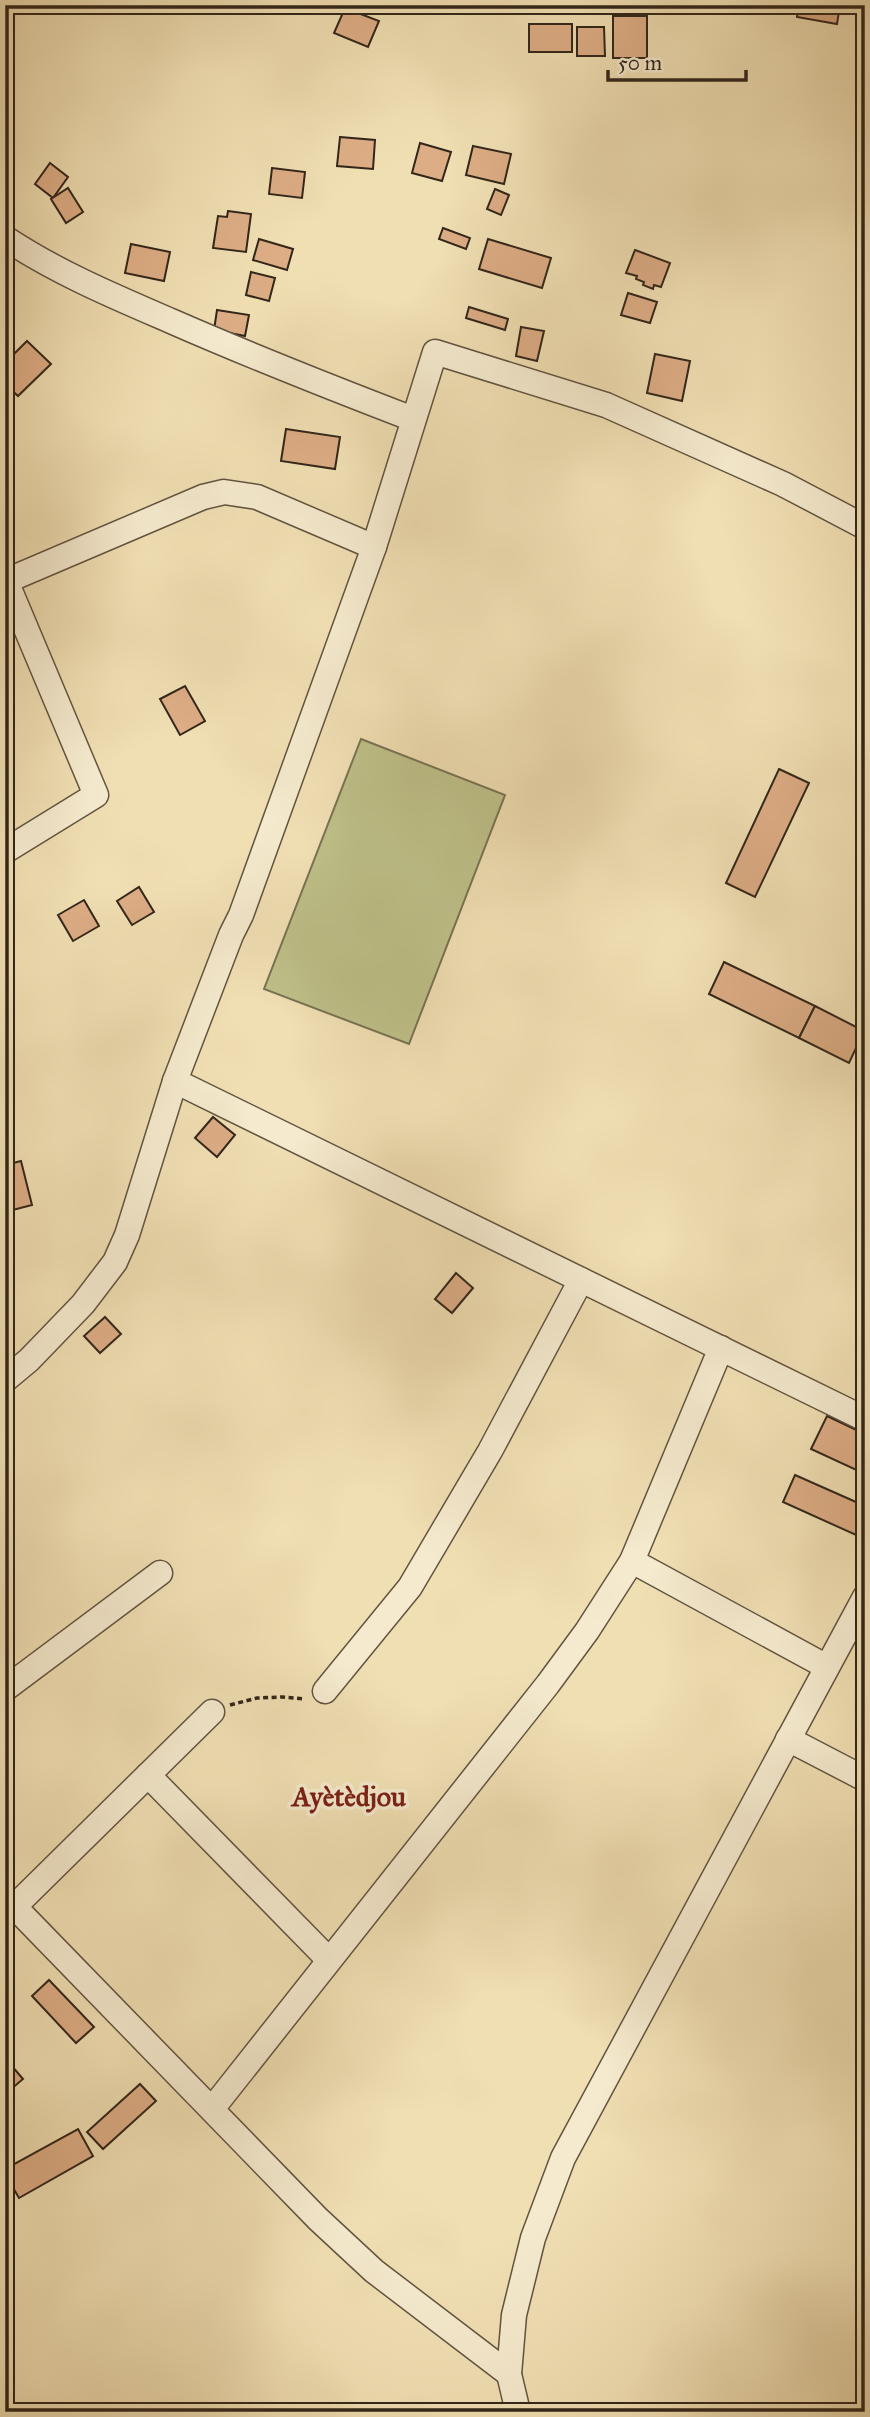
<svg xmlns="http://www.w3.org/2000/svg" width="870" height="2417" font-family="'IM FELL Great Primer',serif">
<rect width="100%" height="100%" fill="#f0dfb3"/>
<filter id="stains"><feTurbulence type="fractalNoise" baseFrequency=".00286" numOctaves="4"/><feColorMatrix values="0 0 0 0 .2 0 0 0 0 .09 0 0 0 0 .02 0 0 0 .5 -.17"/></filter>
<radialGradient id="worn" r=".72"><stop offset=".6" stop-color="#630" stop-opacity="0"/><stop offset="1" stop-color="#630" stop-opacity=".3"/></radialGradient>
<path fill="#bec089" stroke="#787352" stroke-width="2" d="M361,739L505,795L409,1044L264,989Z"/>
<g fill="#ddad85" stroke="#32261a" stroke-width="2">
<path d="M799,5H840L837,24L797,17Z"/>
<path d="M345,8L379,21L368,47L334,33Z"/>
<rect x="613" y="16" width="34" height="42"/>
<rect x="529" y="24" width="43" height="28"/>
<path d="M577,27H604L605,56H577Z"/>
<path d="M340,137L375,140L373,169L337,166Z"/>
<path d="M420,143L451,152L442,181L412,173Z"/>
<path d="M473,146L511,154L504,184L466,175Z"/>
<path d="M50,163L68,177L53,198L35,184Z"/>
<path d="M272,168L305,172L302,198L269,194Z"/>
<path d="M68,188L83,212L66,223L51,199Z"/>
<path d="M495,189L509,195L501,215L487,209Z"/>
<path d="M228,211L251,214L246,252L213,248L218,216L227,217Z"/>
<path d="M443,228L470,238L466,249L439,239Z"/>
<path d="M259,239L293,249L287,270L253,260Z"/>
<path d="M488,239L551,258L542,288L479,269Z"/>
<path d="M131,244L170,252L164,281L125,273Z"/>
<path d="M635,250L670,263L661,287L654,285L653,289L643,285L644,282L636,279L637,276L626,273Z"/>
<path d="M251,272L275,278L269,301L246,295Z"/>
<path d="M628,293L657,302L650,323L621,315Z"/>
<path d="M469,307L508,319L505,330L466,318Z"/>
<path d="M217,310L249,315L245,336L214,330Z"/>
<path d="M521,327L544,331L537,361L516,356Z"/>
<path d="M27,341L51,364L18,396L5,384V363Z"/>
<path d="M655,354L690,361L682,401L647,393Z"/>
<path d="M286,429L340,437L335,469L281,461Z"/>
<path d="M185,686L205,721L180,735L160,699Z"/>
<path d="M779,769L809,783L755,897L726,883Z"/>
<path d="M139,887L154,912L132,925L117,901Z"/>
<path d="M84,900L99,926L73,941L58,915Z"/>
<path d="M724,962L815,1006L799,1038L709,994Z"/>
<path d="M815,1006L864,1031L849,1063L799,1038Z"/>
<path d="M213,1117L235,1135L217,1157L195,1138Z"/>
<path d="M21,1161L32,1205L5,1212V1165Z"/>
<path d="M456,1273L473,1288L452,1313L435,1299Z"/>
<path d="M105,1317L121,1334L100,1353L84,1336Z"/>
<path d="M827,1416L865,1434V1474L811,1449Z"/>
<path d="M795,1475L865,1506V1539L783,1502Z"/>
<path d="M49,1980L94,2027L76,2043L32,1996Z"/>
<path d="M5,2058L23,2079L9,2091L5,2087Z"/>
<path d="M140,2084L156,2101L103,2149L87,2132Z"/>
<path d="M78,2129L93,2156L19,2198L5,2174V2169Z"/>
</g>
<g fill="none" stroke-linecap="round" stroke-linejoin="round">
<defs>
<g id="minor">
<path d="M5,238C58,273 113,296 171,321C251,356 332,388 413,419"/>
<path d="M5,851L96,795L6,581L203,497L224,492L257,497L374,547"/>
<path d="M175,1081L865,1419"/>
<path d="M5,1380L29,1360L83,1304L115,1262L127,1235L175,1081L231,935L241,915L374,547L435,352L606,405L783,484L865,527"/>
<path d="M632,1561L827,1667"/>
<path d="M5,1689L160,1573"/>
<path d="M325,1691L410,1587L490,1451L581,1280"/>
<path d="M788,1739L865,1779"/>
<path d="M148,1775L329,1960"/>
<path d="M5,1897L318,2219L374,2271L509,2374"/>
<path d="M15,1906L212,1712"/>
<path d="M212,2109L548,1684L587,1631L632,1561L721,1348"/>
<path d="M518,2412L509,2374L514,2315L533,2238L563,2158L865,1597"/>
</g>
</defs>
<use href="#minor" stroke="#625440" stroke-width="27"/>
<path stroke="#32261a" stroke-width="3.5" stroke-dasharray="5 3.5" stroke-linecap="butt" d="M230,1705L257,1698L282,1697L305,1699"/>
<use href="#minor" stroke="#f5eace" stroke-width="24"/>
</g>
<g text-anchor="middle" stroke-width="7" stroke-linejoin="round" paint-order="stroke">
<g font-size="28" font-weight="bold" fill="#7a1f14" stroke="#f5eace">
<text x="349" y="1806">Ayètèdjou</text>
</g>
</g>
<rect width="870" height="2417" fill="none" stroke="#f0dfb3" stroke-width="28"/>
<rect x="7" y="7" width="856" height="2403" fill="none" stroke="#32261a" stroke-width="3.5"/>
<rect x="14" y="14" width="842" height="2389" fill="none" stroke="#32261a" stroke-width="2"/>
<path d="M608 70v10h138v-10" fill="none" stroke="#32261a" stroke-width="3.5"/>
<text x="618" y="70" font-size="21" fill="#32261a" stroke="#f5eace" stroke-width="5" paint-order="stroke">50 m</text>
<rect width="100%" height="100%" filter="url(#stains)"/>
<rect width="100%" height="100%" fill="url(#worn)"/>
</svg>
